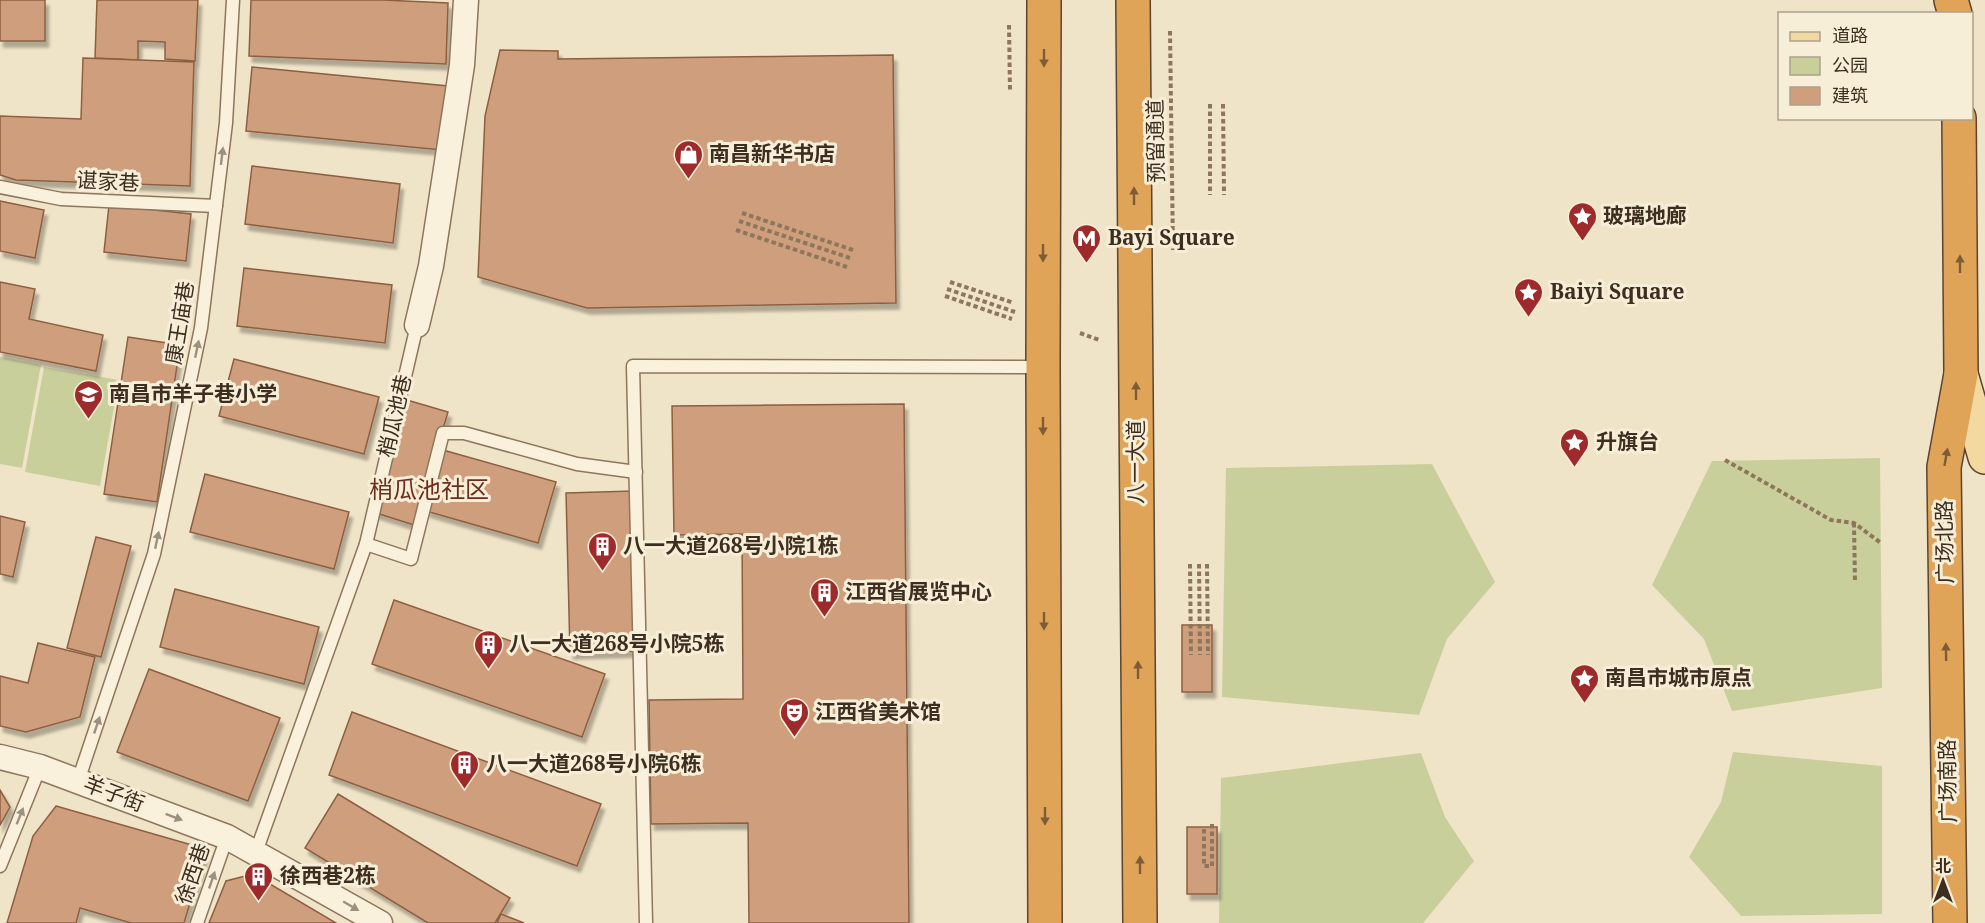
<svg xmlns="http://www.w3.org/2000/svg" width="1985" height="923" font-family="'Noto Serif','Noto Sans SC',serif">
<defs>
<filter id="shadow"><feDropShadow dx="3.5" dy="6" stdDeviation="1.5" flood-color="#0004"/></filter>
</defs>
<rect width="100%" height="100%" fill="#f0e4c8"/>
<g fill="#c9cf9b">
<path d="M0,357L41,365L22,468L0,464Z"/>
<path d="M44,367L119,380L100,486L25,472Z"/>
<path d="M1880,458L1882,688L1732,711L1704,639L1652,585L1712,461Z"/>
<path d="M1432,464L1495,582L1447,639L1419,715L1222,697L1226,468Z"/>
<path d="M1733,752L1882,766V914L1741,916L1689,857L1721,802Z"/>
<path d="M1421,753L1445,817L1474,861L1423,923H1219L1221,778Z"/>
</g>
<g fill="#cf9f7d" stroke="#8d5f41" stroke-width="1.5" filter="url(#shadow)">
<rect x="0" y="0" width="45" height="41"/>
<path d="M97,0H198L195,61L165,59V42L138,41V60L95,58Z"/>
<path d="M251,0H383L448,3L446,64L249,56Z"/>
<path d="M500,50L558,51V59L893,55L896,303L587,308L478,277L485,116Z"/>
<path d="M83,58L194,62L190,186L16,180L0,175V116L81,119Z"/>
<path d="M252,67L448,86L442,150L246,131Z"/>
<path d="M252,166L400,184L393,243L245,224Z"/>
<path d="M0,201L44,210L35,258L0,251Z"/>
<path d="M109,205L191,214L186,261L104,252Z"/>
<path d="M244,268L392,285L385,343L237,326Z"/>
<path d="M0,282L35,289L29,319L103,335L96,371L0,352Z"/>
<path d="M128,337L180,345L157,502L104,494Z"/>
<path d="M234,359L379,397L364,454L219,416Z"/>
<path d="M407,400L448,412L414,525L373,512Z"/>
<path d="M904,404L909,923H749L748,823L651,824L649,700L743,699L742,534L674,535L672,406Z"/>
<path d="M443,450L556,482L538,543L426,511Z"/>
<path d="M205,474L349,512L334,569L190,532Z"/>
<path d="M633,491L637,651L570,653L566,493Z"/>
<path d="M0,516L25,522L13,577L0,574Z"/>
<path d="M96,537L131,546L101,657L67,648Z"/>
<path d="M175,589L319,627L304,684L160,647Z"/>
<path d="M394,600L605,674L582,737L372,664Z"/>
<rect x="1182" y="625" width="30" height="67"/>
<path d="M38,643L95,657L80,717L26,732L0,726V676L28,683Z"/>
<path d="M149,669L280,718L248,801L117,752Z"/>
<path d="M352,712L601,804L577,866L329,775Z"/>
<path d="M0,790L10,807L0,825Z"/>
<path d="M338,794L510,898L495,923H428L305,848Z"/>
<path d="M56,806L206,849L184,923H131L80,908L76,923H7L33,836Z"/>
<rect x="1187" y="827" width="30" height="67"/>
<path d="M253,874L336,923H209L226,881Z"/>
<path d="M501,914L524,923H497Z"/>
</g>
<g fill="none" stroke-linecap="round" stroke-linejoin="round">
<defs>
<g id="lane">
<path d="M0,187L61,199L216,206"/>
<path d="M366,544L411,559L443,433H464L577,464L636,472"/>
<path d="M78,781L154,554L201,328L226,123L233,0"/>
<path d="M256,852L366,544L417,325"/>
<path d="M0,866L40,767"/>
<path d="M197,923L227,837"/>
<path d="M646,923L633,366L1041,367"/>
</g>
<g id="street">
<path d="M417,325L431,266L462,65L466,0"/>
<path d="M0,757L40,767L227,837L380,923"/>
</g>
<path id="primary" d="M1961,374L1985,457"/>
<g id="highway">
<path d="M1044,0L1043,367L1045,923"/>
<path d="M1133,0L1140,923"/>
<path d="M1951,0L1955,14"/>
<path d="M1950,923L1944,467L1961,374L1959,118"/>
</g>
</defs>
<use href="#lane" stroke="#8d765c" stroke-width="15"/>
<use href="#street" stroke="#8d765c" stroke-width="27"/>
<use href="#primary" stroke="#5b4430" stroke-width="36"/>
<use href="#highway" stroke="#5b4430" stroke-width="36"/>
<g stroke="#8d765c" stroke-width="4" stroke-dasharray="4.5 3" stroke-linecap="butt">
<path d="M1009,25L1010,91"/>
<path d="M1170,31L1173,250"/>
<path d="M1210,104V195"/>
<path d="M1223,104L1224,195"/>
<path d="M742,213L853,250"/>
<path d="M739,221L850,258"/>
<path d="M736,230L847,267"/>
<path d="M950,282L1014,303"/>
<path d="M947,289L1015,312"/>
<path d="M945,296L1012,319"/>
<path d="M1080,333L1099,340"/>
<path d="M1725,460L1831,520L1854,523L1881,543"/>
<path d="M1854,523L1855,583"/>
<path d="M1190,564L1191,655"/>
<path d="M1199,564L1200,655"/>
<path d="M1207,564L1208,655"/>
<path d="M1204,829V866H1212V822"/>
</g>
<use href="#lane" stroke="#faf1dc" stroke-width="12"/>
<use href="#street" stroke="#faf1dc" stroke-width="24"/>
<use href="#primary" stroke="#f3d9a0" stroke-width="33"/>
<use href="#highway" stroke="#e0a458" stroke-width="33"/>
</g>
<defs><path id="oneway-solid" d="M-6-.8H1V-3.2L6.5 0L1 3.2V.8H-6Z" transform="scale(1.5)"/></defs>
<g fill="#7e5d36">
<use href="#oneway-solid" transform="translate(1044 58) rotate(90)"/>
<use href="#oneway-solid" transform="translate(1134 196) rotate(-90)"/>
<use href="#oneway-solid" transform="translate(1043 253) rotate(90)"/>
<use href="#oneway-solid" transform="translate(1960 264) rotate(-90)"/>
<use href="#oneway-solid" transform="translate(1136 391) rotate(-90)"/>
<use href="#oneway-solid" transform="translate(1043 426) rotate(90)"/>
<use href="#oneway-solid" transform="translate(1946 457) rotate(-80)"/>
<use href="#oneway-solid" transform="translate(1044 621) rotate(90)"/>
<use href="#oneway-solid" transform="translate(1946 652) rotate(-91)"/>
<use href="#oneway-solid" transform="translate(1138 670) rotate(-90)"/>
<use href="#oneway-solid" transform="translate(1045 816) rotate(90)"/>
<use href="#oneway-solid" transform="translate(1140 865) rotate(-90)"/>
</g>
<g fill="#9c907e">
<use href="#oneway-solid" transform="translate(222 156) rotate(-83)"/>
<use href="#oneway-solid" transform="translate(197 349) rotate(-78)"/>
<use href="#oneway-solid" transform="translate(157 540) rotate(-78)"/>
<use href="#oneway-solid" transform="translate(97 725) rotate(-71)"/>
<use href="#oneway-solid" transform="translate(20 816) rotate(-68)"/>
<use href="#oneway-solid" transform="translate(174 817) rotate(21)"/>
<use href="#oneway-solid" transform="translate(212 880) rotate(-71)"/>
<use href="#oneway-solid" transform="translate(351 906) rotate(30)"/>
</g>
<defs>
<symbol id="shop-pin" viewBox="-11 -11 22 30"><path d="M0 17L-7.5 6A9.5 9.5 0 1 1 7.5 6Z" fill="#9e2a2b" stroke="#f7eed8"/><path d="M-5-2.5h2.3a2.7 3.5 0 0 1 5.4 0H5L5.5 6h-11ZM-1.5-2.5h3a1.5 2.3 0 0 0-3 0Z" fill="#fff"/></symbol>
<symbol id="sight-pin" viewBox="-11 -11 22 30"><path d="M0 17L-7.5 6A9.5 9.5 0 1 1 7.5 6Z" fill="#9e2a2b" stroke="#f7eed8"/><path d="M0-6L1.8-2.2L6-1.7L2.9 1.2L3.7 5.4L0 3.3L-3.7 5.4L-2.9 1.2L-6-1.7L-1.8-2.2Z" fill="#fff"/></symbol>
<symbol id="metro-pin" viewBox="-11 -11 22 30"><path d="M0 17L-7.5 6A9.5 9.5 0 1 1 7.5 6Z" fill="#9e2a2b" stroke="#f7eed8"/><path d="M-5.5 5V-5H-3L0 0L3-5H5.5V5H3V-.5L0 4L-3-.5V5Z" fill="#fff"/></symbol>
<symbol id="school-pin" viewBox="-11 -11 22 30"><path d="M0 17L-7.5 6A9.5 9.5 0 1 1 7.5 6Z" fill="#9e2a2b" stroke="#f7eed8"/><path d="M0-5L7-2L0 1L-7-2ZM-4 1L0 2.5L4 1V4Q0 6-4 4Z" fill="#fff"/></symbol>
<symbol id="building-pin" viewBox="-11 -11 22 30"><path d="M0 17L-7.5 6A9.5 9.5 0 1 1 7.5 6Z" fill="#9e2a2b" stroke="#f7eed8"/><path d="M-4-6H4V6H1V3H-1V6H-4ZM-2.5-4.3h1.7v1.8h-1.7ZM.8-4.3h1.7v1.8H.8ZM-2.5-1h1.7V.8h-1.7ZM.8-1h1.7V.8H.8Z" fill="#fff"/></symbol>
<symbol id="theatre-pin" viewBox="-11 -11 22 30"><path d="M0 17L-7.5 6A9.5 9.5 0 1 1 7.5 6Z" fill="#9e2a2b" stroke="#f7eed8"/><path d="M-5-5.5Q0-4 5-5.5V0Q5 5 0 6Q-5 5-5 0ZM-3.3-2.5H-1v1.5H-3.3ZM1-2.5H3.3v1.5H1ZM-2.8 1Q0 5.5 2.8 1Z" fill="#fff"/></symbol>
</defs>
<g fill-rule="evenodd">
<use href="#shop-pin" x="672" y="138" width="33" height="45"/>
<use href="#sight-pin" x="1566" y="200" width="33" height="45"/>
<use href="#metro-pin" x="1070" y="222" width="33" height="45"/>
<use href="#sight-pin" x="1512" y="276" width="33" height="45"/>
<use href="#school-pin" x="72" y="378" width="33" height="45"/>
<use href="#sight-pin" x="1558" y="426" width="33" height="45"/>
<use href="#building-pin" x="586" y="530" width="33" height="45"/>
<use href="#building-pin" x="808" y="576" width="33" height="45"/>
<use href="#building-pin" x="472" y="628" width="33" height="45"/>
<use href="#sight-pin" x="1568" y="662" width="33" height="45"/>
<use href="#theatre-pin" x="778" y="696" width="33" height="45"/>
<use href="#building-pin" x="448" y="748" width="33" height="45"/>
<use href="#building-pin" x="242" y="860" width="33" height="45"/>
</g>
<g text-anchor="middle" stroke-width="6" stroke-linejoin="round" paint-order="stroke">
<g font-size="21" fill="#3d2e20" stroke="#f7eed8">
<text transform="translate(1156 141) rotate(-91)" y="7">预留通道</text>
<text transform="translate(108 182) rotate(3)" y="7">谌家巷</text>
<text transform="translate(180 323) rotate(-81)" y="7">康王庙巷</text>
<text transform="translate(395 416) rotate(-77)" y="7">梢瓜池巷</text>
<text transform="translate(1136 462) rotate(-90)" y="7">八一大道</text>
<text transform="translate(1945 542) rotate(-91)" y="7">广场北路</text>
<text transform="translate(1948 781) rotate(-91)" y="7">广场南路</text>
<text transform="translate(114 794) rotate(21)" y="7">羊子街</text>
<text transform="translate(193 874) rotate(-71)" y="7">徐西巷</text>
</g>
<g font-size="21" font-weight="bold" fill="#3d2e20" stroke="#f7eed8" text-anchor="start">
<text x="709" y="161">南昌新华书店</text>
<text x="1603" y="223">玻璃地廊</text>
<text x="1108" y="245">Bayi Square</text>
<text x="1550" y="299">Baiyi Square</text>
<text x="109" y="401">南昌市羊子巷小学</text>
<text x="1596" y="449">升旗台</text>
<text x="623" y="553">八一大道268号小院1栋</text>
<text x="845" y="599">江西省展览中心</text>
<text x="509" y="651">八一大道268号小院5栋</text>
<text x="1605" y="685">南昌市城市原点</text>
<text x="815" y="719">江西省美术馆</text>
<text x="486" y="771">八一大道268号小院6栋</text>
<text x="280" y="883">徐西巷2栋</text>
</g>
<g font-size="24" fill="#6b2e1e" stroke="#f7eed8">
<text x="429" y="498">梢瓜池社区</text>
</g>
</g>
<rect x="1778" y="12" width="195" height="108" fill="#f7eed8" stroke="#ada18e" stroke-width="1.5"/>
<rect x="1790" y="32" width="30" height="9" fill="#f3d9a0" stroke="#ada18e" stroke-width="1.5"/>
<text x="1832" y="42" font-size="18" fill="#3d2e20">道路</text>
<rect x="1790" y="57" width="30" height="18" fill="#c9cf9b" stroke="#ada18e" stroke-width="1.5"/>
<text x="1832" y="72" font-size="18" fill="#3d2e20">公园</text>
<rect x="1790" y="87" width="30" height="18" fill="#cf9f7d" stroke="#ada18e" stroke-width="1.5"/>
<text x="1832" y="102" font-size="18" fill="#3d2e20">建筑</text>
<g transform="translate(1943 881)" stroke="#f7eed8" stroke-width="4.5" paint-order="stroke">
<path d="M0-4.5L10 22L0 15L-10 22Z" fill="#3d2e20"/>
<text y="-9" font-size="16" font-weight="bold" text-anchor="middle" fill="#3d2e20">北</text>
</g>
</svg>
